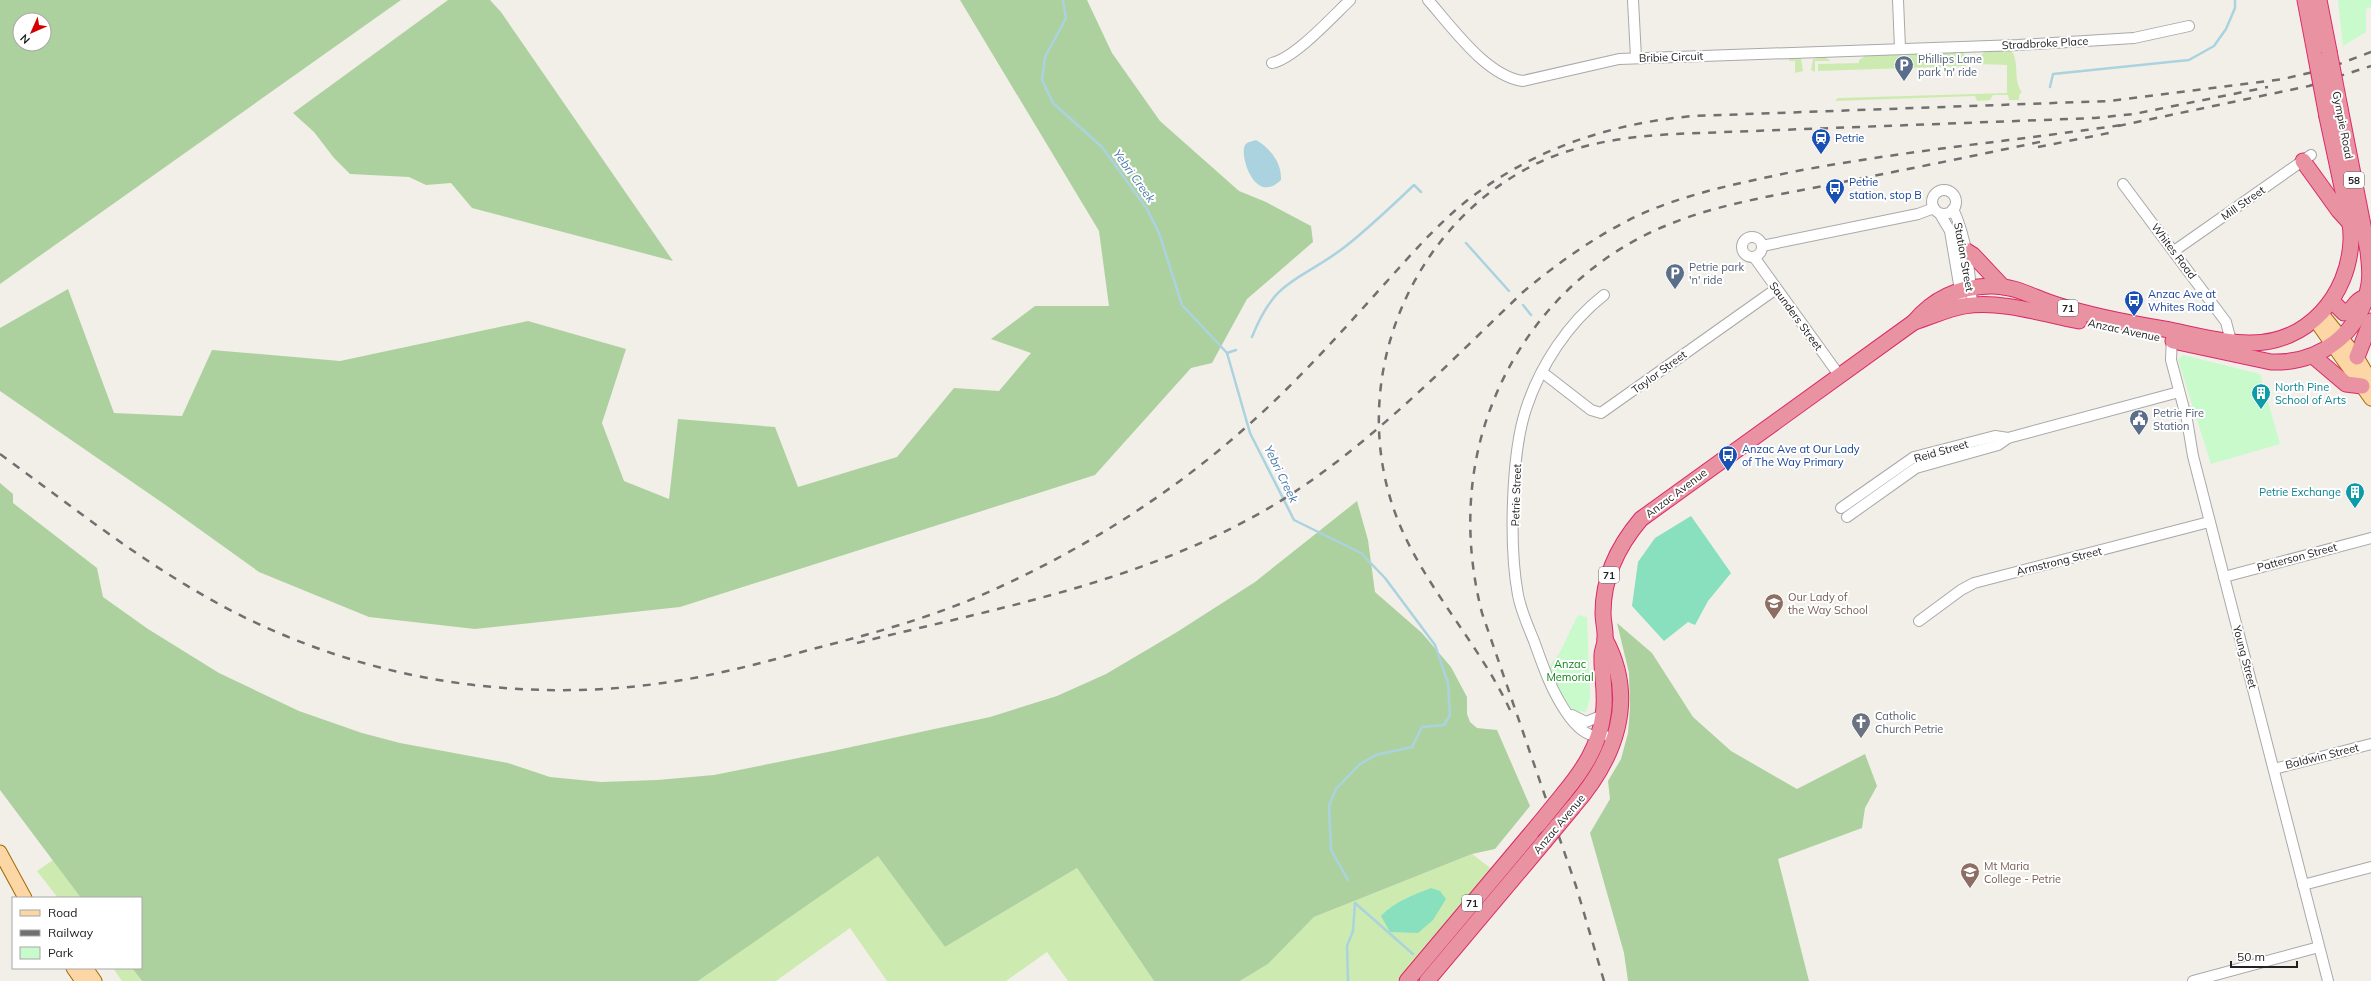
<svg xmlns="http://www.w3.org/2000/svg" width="2371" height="981" font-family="Mulish,sans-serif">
<rect width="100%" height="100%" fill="#f2efe9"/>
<g fill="#cdebb0">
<path d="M2010,49C2021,61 2012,80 2022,92L2019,95V100H2009L2008,95H1993L1990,100L1977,101L1975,96L1835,101L1838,98L2007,93V65L1979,64C1979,46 1997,50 2010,49Z"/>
<path d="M1962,52L1968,58L1966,66L1818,71V64L1859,63V60L1867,55Z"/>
<path d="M1825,57L1831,61H1815V72L1811,70L1813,59Z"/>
<path d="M1789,58H1801L1803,71L1795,73V61H1789Z"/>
<path d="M1472,854L1493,870L1397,981H1240L1268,964L1314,917Z"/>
<path d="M878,855L945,947L1077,868L1154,981H1068L1047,952L1006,981H887L850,928L776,981H698Z"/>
<path d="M53,860L81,898H58L37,871Z"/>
<path d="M113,968H132L142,981H122Z"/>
</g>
<g fill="#add19e" fill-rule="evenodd">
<path d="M0,0H401L0,284ZM20,20H44V44H20Z"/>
<path d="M448,0H490L501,12L673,261L472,208L451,183L426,185L409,177L350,174L334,158L314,132L293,113Z"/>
<path d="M960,0H1087L1112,53L1160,121L1239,191L1266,202L1311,226L1313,242L1247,299L1212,363L1191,368L1095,475L680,607L475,629L369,617L259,572L167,506L0,391V328L68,289L114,413L182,416L212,350L340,361L528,321L626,349L602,423L624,481L669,499L678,419L775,427L798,487L897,457L954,388L999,391L1031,353L991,339L1035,306H1109L1099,231Z"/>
<path d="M0,483L13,494V503L97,568L103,597L148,629L219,673L299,711L362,733L400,743L508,763L550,777L601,782L657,780L714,775L828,752L990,717L1057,696L1106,674L1177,632L1255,582L1357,501L1368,540L1375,592L1422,633L1451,667L1467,697V714L1470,722L1477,728L1497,730L1530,806L1495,849L1472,854L1314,917L1268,964L1240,981H1154L1077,868L945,947L878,856L698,981H142L132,968H141V898H81L0,790Z"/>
<path d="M1617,623L1652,653L1693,717L1731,751L1797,789L1865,754L1877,786L1865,808L1862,828L1778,859L1809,981H1628L1624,953L1590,833L1610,799L1608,781L1621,759L1628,733L1630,708L1629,673Z"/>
</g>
<g fill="#c8facc">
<path d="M2338,0H2371V7L2366,9V32L2343,46Z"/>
<path d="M2183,355L2260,374L2280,444L2211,464L2178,360Z"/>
<path d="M1578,615L1587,617L1590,698L1586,712L1573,711L1553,681L1549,667L1559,654Z"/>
</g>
<g fill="#88e0be">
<path d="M1691,516L1731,573L1708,601L1695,625L1688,622L1664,641L1632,606L1638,562L1655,538Z"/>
<path d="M1431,888L1440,891L1446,899L1433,920L1418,933L1390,932L1381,916C1394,902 1413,895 1431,888Z"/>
</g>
<path fill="#aad3df" d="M1256,140C1270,148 1282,163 1281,180C1255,206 1239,155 1245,145C1247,142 1253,141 1256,140Z"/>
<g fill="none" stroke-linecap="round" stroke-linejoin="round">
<g stroke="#aad3df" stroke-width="2.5">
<path d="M1063,0L1066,18L1045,57L1042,80L1053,103L1102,147L1147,209L1159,233L1182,305L1227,353L1250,433L1294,520L1361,553L1385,578L1435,645L1448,683L1450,715L1444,725L1422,727L1412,747L1376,755L1360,764L1336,789L1329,806L1331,850L1348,880"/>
<path d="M2050,87L2053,74L2189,60L2214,46L2226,29L2235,8V0"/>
<path d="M1466,243L1509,291"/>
<path d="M1523,305L1531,315"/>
<path d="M1252,337C1276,276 1300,282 1346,246C1370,227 1392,206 1414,185L1421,192"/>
<path d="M1227,353L1236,350"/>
<path d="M1355,903L1413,954"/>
<path d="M1348,981L1347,946L1353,931L1355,903"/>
</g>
<defs>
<g id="minor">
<path d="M1428,0C1452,27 1486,76 1523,81L1619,59L2018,45L2134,38L2189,26"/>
<path d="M1633,0L1636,58"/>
<path d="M1898,0L1900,48"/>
<path d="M1272,63C1295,58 1332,17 1350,0"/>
<path d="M2123,184L2226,322L2231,341"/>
<circle cx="1944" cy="202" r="12"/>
<path d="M1953,209C1967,238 1970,274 1972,305"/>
<path d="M1940,214L1950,231L1961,296"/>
<circle cx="1752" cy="247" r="10"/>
<path d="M1762,246L1918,214L1934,208"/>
<path d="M2174,251L2311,155"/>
<path d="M1754,257L1839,375"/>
<path d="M2172,335L2171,360L2187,420L2193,456L2328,981"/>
<path d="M1542,372L1591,410L1601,413L1776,289"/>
<path d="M1841,508L1914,457L1995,436L2008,438"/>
<path d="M1847,517L1916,468L1998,445L2008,438L2179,392"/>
<path d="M2224,577L2371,538"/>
<path d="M1919,621L1961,590L1974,583L2209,522"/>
<path d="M1572,715L1586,722L1603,715"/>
<path d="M1604,735C1588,740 1574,724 1566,712C1551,690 1543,666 1534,641C1528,626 1521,611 1518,595C1509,547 1511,455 1526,409C1540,366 1568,323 1604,295"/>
<path d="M2274,769L2371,744"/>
<path d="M2303,885L2371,867"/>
<path d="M2193,981L2319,947"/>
</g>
<g id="major">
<path d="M2322,314L2357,357L2371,381"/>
<path d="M2315,320L2371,399"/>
<path d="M0,852L25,898"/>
<path d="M73,968L82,981"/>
<path d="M86,968L95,981"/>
</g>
<g id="highway">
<path d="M2305,0L2316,58"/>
<path d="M2319,0L2329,51"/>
<path d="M2303,161L2339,211L2349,222"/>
<path d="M1965,250L1973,255L2003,287"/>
<path d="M2332,301L2344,313C2354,311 2353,302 2363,298"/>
<path d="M1914,322C1931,317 1947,309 1964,306C2002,300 2042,314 2079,321"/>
<path d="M2173,341L2271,362C2320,364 2361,333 2369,284C2371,273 2369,262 2368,251L2340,108"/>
<path d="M2313,356L2346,384L2362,386"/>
<path d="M2357,357L2371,321"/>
<path d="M1564,793C1583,770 1599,746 1603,715C1607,695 1601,675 1602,655C1602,650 1605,645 1605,640C1606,631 1603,622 1603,613C1603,577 1618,546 1641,519L1914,322C1933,299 1959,287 1990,286C2015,285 2034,298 2057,305C2091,316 2128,323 2164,329C2191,334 2221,343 2249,343C2307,344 2349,296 2351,240C2352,222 2346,204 2342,187C2337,164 2332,141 2327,117"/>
<path d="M1573,807C1615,759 1638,700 1605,639"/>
<path d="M1407,981L1538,825"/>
<path d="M1427,981L1544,842"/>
</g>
</defs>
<use href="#minor" stroke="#a9a9a9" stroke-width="12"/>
<use href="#major" stroke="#a06b00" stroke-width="15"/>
<use href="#highway" stroke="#dc2a67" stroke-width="17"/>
<use href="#minor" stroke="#fff" stroke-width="10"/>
<use href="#major" stroke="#fcd6a4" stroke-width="13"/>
<use href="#highway" stroke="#e892a2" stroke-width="15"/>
<g stroke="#707070" stroke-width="2.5" stroke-dasharray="8 8" stroke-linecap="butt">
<path d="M2118,126L2309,86L2371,66"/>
<path d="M2038,147L2114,132"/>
<path d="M0,454C92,521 180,593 286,636C408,687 546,702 676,681C721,674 765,662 809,650C871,634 934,617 993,590C1084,549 1171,494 1245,428C1294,385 1337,337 1380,289C1411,255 1440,220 1477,193C1541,146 1615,123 1693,116L2109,101L2283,79L2326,69L2371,52"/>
<path d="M857,643C1007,606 1163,578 1293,493C1378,437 1450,362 1523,292C1559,262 1597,235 1639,215C1688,193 1740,183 1792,172C1901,151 2012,141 2122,125"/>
<path d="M1510,710C1477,639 1418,581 1393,507C1350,379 1408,233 1526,169C1572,144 1622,137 1674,134L2095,118L2134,114L2268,87"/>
<path d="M1604,981L1576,886L1482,613C1464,543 1466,469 1493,402C1525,321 1589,256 1670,224C1721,203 1779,195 1833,184C1903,170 1974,156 2044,141"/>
</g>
<defs>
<g id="highway-bridge">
<path d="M2329,51L2340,108"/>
<path d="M2316,58L2327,117"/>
<path d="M1538,825L1564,793"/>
<path d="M1544,842L1573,807"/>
</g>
</defs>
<use href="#highway-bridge" stroke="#dc2a67" stroke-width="17" stroke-linecap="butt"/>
<use href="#highway-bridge" stroke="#e892a2" stroke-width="15"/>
</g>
<defs>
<symbol id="parking-pin" viewBox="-11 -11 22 30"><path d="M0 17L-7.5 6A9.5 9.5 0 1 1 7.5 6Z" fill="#5c6f8a" stroke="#fff"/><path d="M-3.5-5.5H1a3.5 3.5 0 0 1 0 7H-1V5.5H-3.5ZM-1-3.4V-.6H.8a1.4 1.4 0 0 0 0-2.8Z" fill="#fff"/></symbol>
<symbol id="station-pin" viewBox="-11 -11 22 30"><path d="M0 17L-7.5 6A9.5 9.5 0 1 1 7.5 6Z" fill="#1a4fb4" stroke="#fff"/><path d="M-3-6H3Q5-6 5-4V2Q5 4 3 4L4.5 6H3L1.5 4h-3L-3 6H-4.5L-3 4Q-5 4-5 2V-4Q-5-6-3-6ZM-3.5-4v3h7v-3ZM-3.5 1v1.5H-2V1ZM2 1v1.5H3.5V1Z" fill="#fff"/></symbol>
<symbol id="bus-pin" viewBox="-11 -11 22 30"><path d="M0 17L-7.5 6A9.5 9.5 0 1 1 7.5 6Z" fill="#1a4fb4" stroke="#fff"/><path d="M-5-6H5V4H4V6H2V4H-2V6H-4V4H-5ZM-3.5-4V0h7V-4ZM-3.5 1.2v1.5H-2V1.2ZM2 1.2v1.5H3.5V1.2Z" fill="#fff"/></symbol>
<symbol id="building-pin" viewBox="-11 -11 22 30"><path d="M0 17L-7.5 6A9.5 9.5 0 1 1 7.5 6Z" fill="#0f9aa8" stroke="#fff"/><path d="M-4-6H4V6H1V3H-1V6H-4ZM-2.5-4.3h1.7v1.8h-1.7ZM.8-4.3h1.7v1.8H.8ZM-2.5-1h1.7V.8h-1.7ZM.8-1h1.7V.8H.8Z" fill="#fff"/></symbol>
<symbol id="civic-pin" viewBox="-11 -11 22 30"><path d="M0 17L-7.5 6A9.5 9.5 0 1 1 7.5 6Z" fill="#5c6f8a" stroke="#fff"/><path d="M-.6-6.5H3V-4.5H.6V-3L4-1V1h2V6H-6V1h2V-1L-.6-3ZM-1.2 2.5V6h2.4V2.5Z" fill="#fff"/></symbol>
<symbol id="school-pin" viewBox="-11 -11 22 30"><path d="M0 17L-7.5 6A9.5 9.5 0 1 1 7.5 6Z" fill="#8d6e63" stroke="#fff"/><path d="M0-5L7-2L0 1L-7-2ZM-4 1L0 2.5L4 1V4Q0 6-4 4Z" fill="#fff"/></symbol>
<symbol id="church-pin" viewBox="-11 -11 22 30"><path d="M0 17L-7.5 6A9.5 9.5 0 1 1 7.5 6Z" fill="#6b7280" stroke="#fff"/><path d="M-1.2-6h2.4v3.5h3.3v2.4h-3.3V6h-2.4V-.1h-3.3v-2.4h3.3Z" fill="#fff"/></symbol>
</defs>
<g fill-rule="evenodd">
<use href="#parking-pin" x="1893" y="54" width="22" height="30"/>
<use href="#station-pin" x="1810" y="127" width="22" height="30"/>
<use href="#bus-pin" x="1824" y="177" width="22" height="30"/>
<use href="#parking-pin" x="1664" y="262" width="22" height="30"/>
<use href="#bus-pin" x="2123" y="289" width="22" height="30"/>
<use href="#building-pin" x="2250" y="382" width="22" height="30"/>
<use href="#civic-pin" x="2128" y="408" width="22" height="30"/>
<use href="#bus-pin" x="1717" y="444" width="22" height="30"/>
<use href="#building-pin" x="2344" y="481" width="22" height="30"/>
<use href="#school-pin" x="1763" y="592" width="22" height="30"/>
<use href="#church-pin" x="1850" y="711" width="22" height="30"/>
<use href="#school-pin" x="1959" y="861" width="22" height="30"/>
</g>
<g text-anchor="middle" stroke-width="4" stroke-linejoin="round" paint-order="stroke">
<g fill="#fff" stroke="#646464" stroke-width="1">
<rect x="2344" y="172" width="20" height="16" rx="3"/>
<rect x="2058" y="300" width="20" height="16" rx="3"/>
<rect x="1599" y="567" width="20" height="16" rx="3"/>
<rect x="1462" y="895" width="20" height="16" rx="3"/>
</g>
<g font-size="10" font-weight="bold" fill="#222">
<text x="2354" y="184">58</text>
<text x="2068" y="312">71</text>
<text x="1609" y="579">71</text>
<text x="1472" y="907">71</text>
</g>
<g font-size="11" fill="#222" stroke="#fff">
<text transform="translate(2045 43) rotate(-3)" y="4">Stradbroke Place</text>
<text transform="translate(1671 57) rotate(-2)" y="4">Bribie Circuit</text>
<text transform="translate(2343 125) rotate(79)" y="4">Gympie Road</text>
<text transform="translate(2243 203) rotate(-35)" y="4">Mill Street</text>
<text transform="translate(2174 251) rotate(53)" y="4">Whites Road</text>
<text transform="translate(1964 257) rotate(80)" y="4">Station Street</text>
<text transform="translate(1796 316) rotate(54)" y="4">Saunders Street</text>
<text transform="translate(2124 330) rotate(12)" y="4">Anzac Avenue</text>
<text transform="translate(1659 372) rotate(-36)" y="4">Taylor Street</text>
<text transform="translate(1941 451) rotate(-16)" y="4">Reid Street</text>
<text transform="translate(1676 493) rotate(-37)" y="4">Anzac Avenue</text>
<text transform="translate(1516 495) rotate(-88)" y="4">Petrie Street</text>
<text transform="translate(2297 557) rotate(-15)" y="4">Patterson Street</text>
<text transform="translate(2059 561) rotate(-14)" y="4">Armstrong Street</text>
<text transform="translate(2245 657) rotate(75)" y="4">Young Street</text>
<text transform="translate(2322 756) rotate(-14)" y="4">Baldwin Street</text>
<text transform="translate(1559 824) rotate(-50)" y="4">Anzac Avenue</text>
</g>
<g font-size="11" fill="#4e5e75" stroke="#fff" text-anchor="start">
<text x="1918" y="63">Phillips Lane<tspan x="1918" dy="13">park 'n' ride</tspan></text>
<text x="1689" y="271">Petrie park<tspan x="1689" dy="13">'n' ride</tspan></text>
<text x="2153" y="417">Petrie Fire<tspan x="2153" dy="13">Station</tspan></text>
</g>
<g font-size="11" fill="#164399" stroke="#fff" text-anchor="start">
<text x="1835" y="142">Petrie</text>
<text x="1849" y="186">Petrie<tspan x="1849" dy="13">station, stop B</tspan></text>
<text x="2148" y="298">Anzac Ave at<tspan x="2148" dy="13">Whites Road</tspan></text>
<text x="1742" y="453">Anzac Ave at Our Lady<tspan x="1742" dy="13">of The Way Primary</tspan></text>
</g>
<g font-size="11" fill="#0d838f" stroke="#fff" text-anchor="start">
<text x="2275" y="391">North Pine<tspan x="2275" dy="13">School of Arts</tspan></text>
<text x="2341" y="496" text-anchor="end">Petrie Exchange</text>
</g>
<g font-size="11" fill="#785e54" stroke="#fff" text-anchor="start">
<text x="1788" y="601">Our Lady of<tspan x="1788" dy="13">the Way School</tspan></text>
<text x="1984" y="870">Mt Maria<tspan x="1984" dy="13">College - Petrie</tspan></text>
</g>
<g font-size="11" fill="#0c8416" stroke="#fff">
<text x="1570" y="668">Anzac<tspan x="1570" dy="13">Memorial</tspan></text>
</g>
<g font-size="11" fill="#5b616d" stroke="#fff" text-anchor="start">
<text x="1875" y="720">Catholic<tspan x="1875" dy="13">Church Petrie</tspan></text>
</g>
<g font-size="12" font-style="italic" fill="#4a7aab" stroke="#fff">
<text transform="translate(1134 176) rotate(54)" y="4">Yebri Creek</text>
<text transform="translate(1281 474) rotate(64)" y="4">Yebri Creek</text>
</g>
</g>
<rect x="12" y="897" width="130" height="72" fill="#ffffff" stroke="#a7a7a7"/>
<rect x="20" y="910" width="20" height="6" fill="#fcd6a4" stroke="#a7a7a7"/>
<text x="48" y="917" font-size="12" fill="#222222">Road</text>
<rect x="20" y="930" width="20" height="6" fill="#707070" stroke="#a7a7a7"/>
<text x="48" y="937" font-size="12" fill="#222222">Railway</text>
<rect x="20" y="947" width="20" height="12" fill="#c8facc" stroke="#a7a7a7"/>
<text x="48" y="957" font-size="12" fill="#222222">Park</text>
<g transform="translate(32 32) rotate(225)"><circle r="19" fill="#ffffff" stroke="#a7a7a7"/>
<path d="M0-3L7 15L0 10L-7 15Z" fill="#d40000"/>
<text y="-6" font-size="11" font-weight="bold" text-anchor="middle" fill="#222222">N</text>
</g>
<path d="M2231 961v6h66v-6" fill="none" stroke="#222222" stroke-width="2"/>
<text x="2237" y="961" font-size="12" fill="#222222" stroke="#ffffff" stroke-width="3" paint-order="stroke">50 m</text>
</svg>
